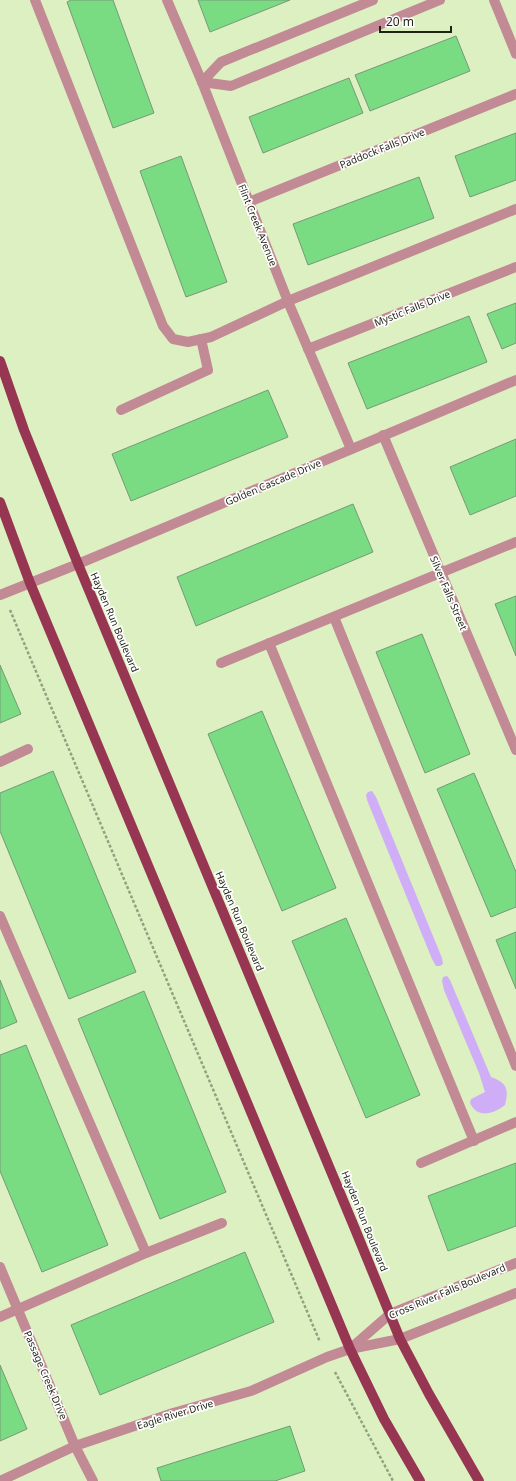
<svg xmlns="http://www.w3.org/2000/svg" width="516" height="1481" font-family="'Noto Sans',sans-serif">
<rect width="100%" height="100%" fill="#ddf0c2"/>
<g fill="#d0adf7">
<path d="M372,791L376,797L442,958L443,964L440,966H436L432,959L367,800L366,795L368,792Z"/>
<path d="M447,976L450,980L491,1077C507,1083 509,1088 505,1105C494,1114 477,1119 470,1103L471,1099L485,1092L479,1073L444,990L442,981L443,977Z"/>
</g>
<g fill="#79dc82" stroke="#769978">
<path d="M71,0H113L154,113L113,128L67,2Z"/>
<path d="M198,0H290L210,32Z"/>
<path d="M456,36L470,71L370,111L355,75Z"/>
<path d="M349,78L363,113L263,153L249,117Z"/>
<path d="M516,133V180L470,197L455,156Z"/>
<path d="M181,156L227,282L186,297L140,171Z"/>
<path d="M419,177L434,218L308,265L293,224Z"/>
<path d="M516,303V343L502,349L487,314Z"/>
<path d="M469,316L487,362L367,409L348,363Z"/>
<path d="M268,390L288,437L131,501L112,454Z"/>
<path d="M516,439V496L470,515L450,467Z"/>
<path d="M353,504L373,552L196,626L177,577Z"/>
<path d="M516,596V656L495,604Z"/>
<path d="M422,634L470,754L425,773L376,652Z"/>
<path d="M0,665L21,714L0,723Z"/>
<path d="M262,711L336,888L282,911L208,734Z"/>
<path d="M53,771L136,972L69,999L0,831V793Z"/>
<path d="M474,773L516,872V907L491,917L437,789Z"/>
<path d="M346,918L420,1095L366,1118L292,941Z"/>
<path d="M516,932V989L496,940Z"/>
<path d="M0,980L17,1022L0,1029Z"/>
<path d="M144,991L226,1192L160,1219L78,1019Z"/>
<path d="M26,1045L108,1245L42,1272L0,1171V1055Z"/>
<path d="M516,1163V1226L448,1251L428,1196Z"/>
<path d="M245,1252L274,1322L100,1395L71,1325Z"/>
<path d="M0,1365L27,1429L0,1441Z"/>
<path d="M290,1426L305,1471L275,1481H161L157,1468Z"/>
</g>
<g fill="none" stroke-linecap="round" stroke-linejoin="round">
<g stroke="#93a17e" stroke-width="2.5" stroke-dasharray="3 2" stroke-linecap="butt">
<path d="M10,610L320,1342"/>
<path d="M335,1372L393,1481"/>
</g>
<g stroke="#c28a95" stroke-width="10">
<path d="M35,0L163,326L173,339L188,342L211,337L288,301L516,209"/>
<path d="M167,0L202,82L289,304L351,449"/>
<path d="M494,0L516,54"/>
<path d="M202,82L231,86L440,0"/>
<path d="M202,82L221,62L373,0"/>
<path d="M249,202L516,94"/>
<path d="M308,349L516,267"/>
<path d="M121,410L208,370L201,339"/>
<path d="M383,435L516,750"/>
<path d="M0,595L78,564L516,380"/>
<path d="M334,617L516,1066"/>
<path d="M269,643L474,1141"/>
<path d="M221,663L516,542"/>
<path d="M0,762L28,749"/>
<path d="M0,916L146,1253"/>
<path d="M421,1163L516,1122"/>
<path d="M0,1267L75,1446L93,1481"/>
<path d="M0,1317L146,1253L222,1223"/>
<path d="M351,1348L390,1314L516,1263"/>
<path d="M0,1481L75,1446L173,1413L251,1391L327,1357L350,1349L400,1339L516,1293"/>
</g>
<g stroke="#973652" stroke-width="10">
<path d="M0,361L24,430L78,564L355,1229L400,1339L429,1394L479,1481"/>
<path d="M0,502L30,583L350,1349L384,1419L420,1481"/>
</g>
</g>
<g text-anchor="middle" stroke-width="3.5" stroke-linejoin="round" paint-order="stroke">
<g font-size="10" fill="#1e2413" stroke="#fff">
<text transform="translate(382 148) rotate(-22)" y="4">Paddock Falls Drive</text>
<text transform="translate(258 225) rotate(68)" y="4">Flint Creek Avenue</text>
<text transform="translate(412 308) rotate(-22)" y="4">Mystic Falls Drive</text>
<text transform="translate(273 482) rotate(-23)" y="4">Golden Cascade Drive</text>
<text transform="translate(449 593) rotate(67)" y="4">Silver Falls Street</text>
<text transform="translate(115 622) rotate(67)" y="4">Hayden Run Boulevard</text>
<text transform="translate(240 921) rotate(67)" y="4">Hayden Run Boulevard</text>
<text transform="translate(365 1221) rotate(68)" y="4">Hayden Run Boulevard</text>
<text transform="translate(447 1291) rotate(-23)" y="4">Cross River Falls Boulevard</text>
<text transform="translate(46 1375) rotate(67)" y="4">Passage Creek Drive</text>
<text transform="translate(175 1414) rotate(-17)" y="4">Eagle River Drive</text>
</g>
</g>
<path d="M380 26v6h71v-6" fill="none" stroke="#1e2413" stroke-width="2"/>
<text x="386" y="26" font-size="12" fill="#1e2413" stroke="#ffffff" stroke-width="3" paint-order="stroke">20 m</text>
</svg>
